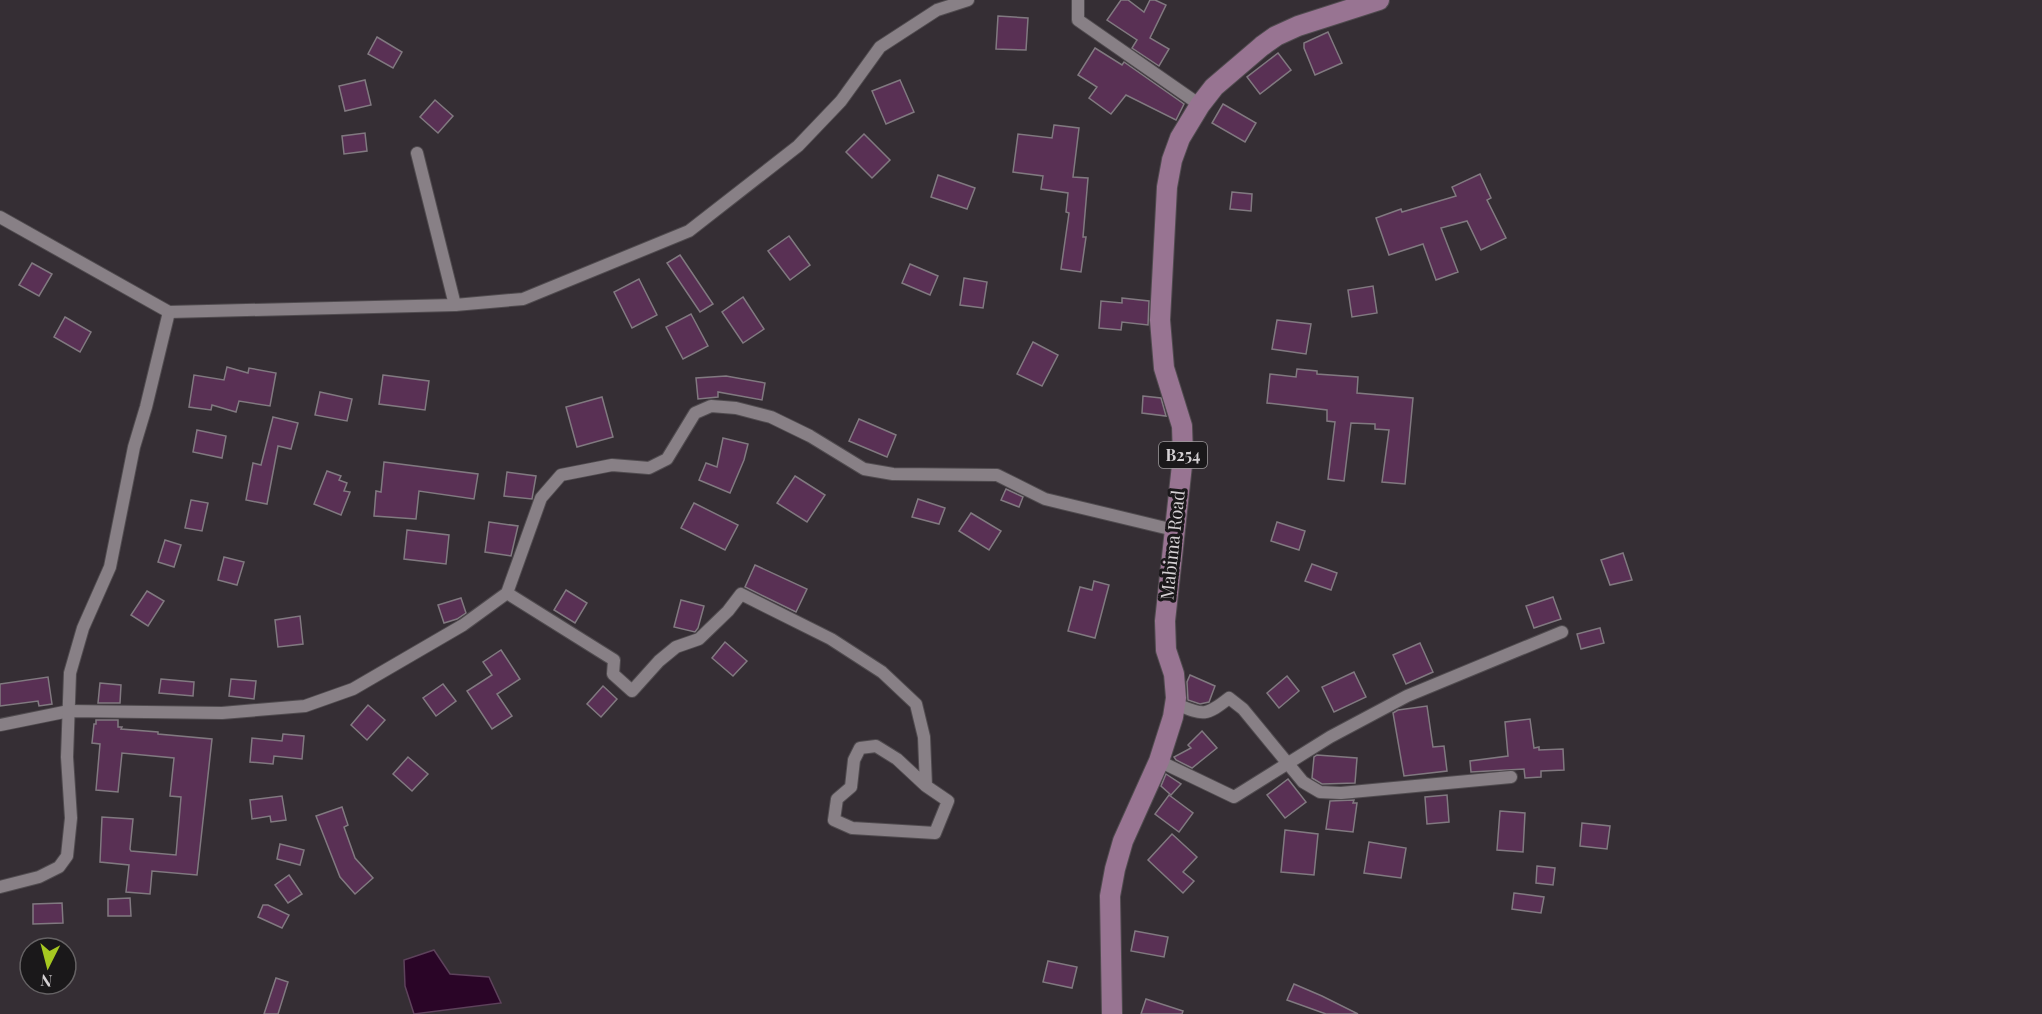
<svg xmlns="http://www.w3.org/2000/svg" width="2042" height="1014" font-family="'Playfair Display',serif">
<rect width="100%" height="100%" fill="#352e34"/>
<path fill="#2a0527" stroke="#5d425b" stroke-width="1.5" d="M434,950L450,974L489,977L501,1003L414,1014L405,986L404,960Z"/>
<g fill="#593054" stroke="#817980" stroke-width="1.5">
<path d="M1121,0H1128L1144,12L1150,0H1155L1166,5L1150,38L1169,49L1159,66L1132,48L1137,40L1107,20Z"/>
<path d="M998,16L1028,18L1026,50L996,49Z"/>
<path d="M1328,32L1342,63L1315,75L1304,48V43Z"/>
<path d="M377,37L402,52L393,68L368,54Z"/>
<path d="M1095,48L1122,65L1124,62L1184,104L1176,120L1126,95L1111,114L1089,98L1097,87L1078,75Z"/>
<path d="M1278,53L1291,70L1260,94L1247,77Z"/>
<path d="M365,80L371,105L345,111L339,86Z"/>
<path d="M900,80L914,112L886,124L872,91Z"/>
<path d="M435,100L453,116L438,133L420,117Z"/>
<path d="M1223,104L1256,123L1245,142L1212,123Z"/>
<path d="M1054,125L1079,128L1073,177L1088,178L1083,237H1086L1081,272L1061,269L1069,213L1066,212L1068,193L1041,189L1043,176L1013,172L1018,134L1052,138Z"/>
<path d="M365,133L367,151L344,154L342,136Z"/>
<path d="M864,134L890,160L872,178L846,152Z"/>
<path d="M1480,174L1491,198L1487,200L1506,238L1481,250L1467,221L1441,228L1458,272L1436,280L1423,244L1389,255L1376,218L1401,209L1402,212L1456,196L1452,187Z"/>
<path d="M938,175L975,188L967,209L931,197Z"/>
<path d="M1232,192L1252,194L1251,211L1230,209Z"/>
<path d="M789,236L810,265L790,280L768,251Z"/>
<path d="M680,255L713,304L700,312L667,263Z"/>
<path d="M32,263L52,274L39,296L19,285Z"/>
<path d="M910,264L938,276L930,295L902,283Z"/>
<path d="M964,278L987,282L983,308L960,305Z"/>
<path d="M639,279L657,315L632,328L614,292Z"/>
<path d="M1373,286L1377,313L1352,317L1348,290Z"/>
<path d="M743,297L764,329L743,343L722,312Z"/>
<path d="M1122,298L1149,301L1148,325L1122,322L1121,330L1099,328L1101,301L1122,303Z"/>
<path d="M691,314L708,346L683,359L666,327Z"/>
<path d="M65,317L91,332L80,352L54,337Z"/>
<path d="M1277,320L1311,324L1306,354L1272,349Z"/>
<path d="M1033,342L1058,355L1042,386L1017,374Z"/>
<path d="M227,367L248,373L249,368L276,373L270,406L239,401L236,412L212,405L211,410L189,407L194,375L224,380Z"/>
<path d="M1297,369L1317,371V374L1358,377L1357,393L1413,398L1405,484L1382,482L1389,430L1375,429V424L1351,423L1344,481L1328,479L1335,422L1327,421V410L1267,403L1270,374L1296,377Z"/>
<path d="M383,375L429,381L425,410L379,404Z"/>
<path d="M726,376L765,383L762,400L718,392V397L698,399L696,378Z"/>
<path d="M320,392L352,399L347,421L315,415Z"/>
<path d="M1143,396L1161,398L1166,416L1142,413Z"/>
<path d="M602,397L613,437L577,447L566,407Z"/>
<path d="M273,417L298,423L291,449L278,446L267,504L246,500L253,463L261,465Z"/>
<path d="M859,419L896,435L887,457L849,441Z"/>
<path d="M197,430L226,436L222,458L193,452Z"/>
<path d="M723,438L748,444L744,460L730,493L699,480L706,463L717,467Z"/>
<path d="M384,462L478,474L474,499L419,491L416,519L374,516L376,491L381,492Z"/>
<path d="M327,471L341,476L339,480L347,483L344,491L350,492L341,515L314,504Z"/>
<path d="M507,472L536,476L532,499L504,496Z"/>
<path d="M795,476L825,495L807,522L777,503Z"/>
<path d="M1006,489L1023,497L1019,507L1001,500Z"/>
<path d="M918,499L945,508L939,524L912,517Z"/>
<path d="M191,500L208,503L202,531L185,528Z"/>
<path d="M694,503L738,525L725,550L681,528Z"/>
<path d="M971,513L1001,531L989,550L959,531Z"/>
<path d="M489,522L518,526L511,556L485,552Z"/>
<path d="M1277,522L1305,531L1299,550L1271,541Z"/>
<path d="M407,530L449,535L446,564L404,559Z"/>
<path d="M165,540L181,545L174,567L158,562Z"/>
<path d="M1623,553L1632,580L1610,585L1601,560Z"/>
<path d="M224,557L244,562L237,585L218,580Z"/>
<path d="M1312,564L1337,573L1331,590L1305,581Z"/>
<path d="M755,565L807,589L796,612L745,587Z"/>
<path d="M1094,581L1109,585L1095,638L1068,631L1080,587L1092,590Z"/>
<path d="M566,590L587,603L575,623L554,610Z"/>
<path d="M147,591L164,601L148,626L131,615Z"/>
<path d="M1553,597L1561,619L1534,628L1526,606Z"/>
<path d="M461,598L466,613L457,619L444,623L438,605Z"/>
<path d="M681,600L704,606L698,628L695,632L674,627Z"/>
<path d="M300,616L303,644L278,647L275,620Z"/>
<path d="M1600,628L1604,643L1581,649L1577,634Z"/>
<path d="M725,642L747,661L733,676L712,658Z"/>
<path d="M1420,643L1433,672L1406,684L1393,655Z"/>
<path d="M501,650L520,679L497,694L512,716L492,729L467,691L492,675L483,662Z"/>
<path d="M1354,672L1366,697L1334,712L1322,687Z"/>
<path d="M1190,675L1215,686L1209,702L1200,704L1188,700L1187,682Z"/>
<path d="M1287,676L1299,691L1279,708L1267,693Z"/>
<path d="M48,677L52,704L39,706L38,701L0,706V684Z"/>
<path d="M161,679L194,682L193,696L159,693Z"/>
<path d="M231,679L256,681L254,699L229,696Z"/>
<path d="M100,683L121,685L120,703H98Z"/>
<path d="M443,684L456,701L436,716L423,698Z"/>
<path d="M603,686L617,699L601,717L587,704Z"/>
<path d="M368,705L385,720L367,740L351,725Z"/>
<path d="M1427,706L1433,747L1444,746L1447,771L1404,776L1393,713L1398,710Z"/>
<path d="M1530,719L1534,748L1539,747V750L1563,749L1564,770L1541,771V777L1525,778L1524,769L1471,772L1470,761L1508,756L1505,722Z"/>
<path d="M96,720H118V727H122L121,729L158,732V734L212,739L197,875L152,871L150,894L126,892L129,865L100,862L102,817L133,819L130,849L131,851L176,855L181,797L170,796L174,758L122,753L118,792L96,790L100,744L92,743L94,724H96Z"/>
<path d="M1202,731L1217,748L1192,768L1176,760L1174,757L1191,748L1188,745Z"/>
<path d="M283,734L304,736L302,759L274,756L273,764L250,762L252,738L282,741Z"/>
<path d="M1317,755L1357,758L1355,783L1322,784L1312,778L1314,757Z"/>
<path d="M408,757L428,774L412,791L393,774Z"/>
<path d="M1166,774L1181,784L1171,795L1161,786Z"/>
<path d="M1288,779L1306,802L1285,818L1267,795Z"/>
<path d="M1169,795L1193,813L1179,832L1155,814Z"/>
<path d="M1447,795L1449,822L1427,824L1425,797Z"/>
<path d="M282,796L286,820L271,822L270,816L252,819L250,800Z"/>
<path d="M1354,800L1353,803H1357L1353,832L1326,829L1330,801Z"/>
<path d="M342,807L348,825L344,827L355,858L373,878L355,894L340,877L316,816Z"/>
<path d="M1500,811L1525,813L1523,852L1497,850Z"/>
<path d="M1582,823L1610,826L1607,849L1580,846Z"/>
<path d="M1285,830L1318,834L1314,875L1281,872Z"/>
<path d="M1172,834L1197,857L1183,872L1194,881L1183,893L1148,860Z"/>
<path d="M1369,842L1406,848L1401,878L1364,873Z"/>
<path d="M280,844L304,850L300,865L277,859Z"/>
<path d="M1537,866L1555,868L1553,885L1536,883Z"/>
<path d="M289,875L302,894L288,903L275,885Z"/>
<path d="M1514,893L1544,897L1541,913L1512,909Z"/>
<path d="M130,898L131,916H108V899Z"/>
<path d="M62,903L63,923L33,924V904Z"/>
<path d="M263,905H268L289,915L282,928L258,917Z"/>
<path d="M1135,931L1168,937L1164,957L1131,951Z"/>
<path d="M1048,961L1077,967L1072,988L1043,982Z"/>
<path d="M276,978L288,982L278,1014H264Z"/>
<path d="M1294,984L1322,996L1358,1014H1326L1287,1000Z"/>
<path d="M1146,999L1183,1011L1182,1014H1141Z"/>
</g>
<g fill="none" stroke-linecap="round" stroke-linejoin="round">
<defs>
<g id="street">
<path d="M1078,0V20L1200,105"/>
<path d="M417,153L455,305"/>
<path d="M0,217L169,312L455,305L523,299L689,231L798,146L841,101L880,47L937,10L968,0"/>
<path d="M507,593L614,660L613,674L632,691L659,661L676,647L699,639L728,611L741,594L831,639L882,672L916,704L924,737L926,786L897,759L876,746L860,748L854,760L851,787L837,799L834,820L852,828L935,833L948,801L926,786"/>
<path d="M1176,704C1203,715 1205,717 1229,698L1243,709L1303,782L1320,792L1341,793L1511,777"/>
<path d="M0,725L69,711L222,713L305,706L353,689L463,625L507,593L541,498L561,475L612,465L649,468L667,459L695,413L711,406L736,408L771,417L810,436L864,469L893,474L997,475L1045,499L1174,530"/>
<path d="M1159,761L1234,797L1330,737L1407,696L1562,632"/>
<path d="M0,887L39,877L59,867L67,856L71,818L67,757L70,673L83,628L110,567L134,447L146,407L169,312"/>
</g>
<path id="primary" d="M1112,1014L1110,896L1115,869L1123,841L1159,761L1173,717L1176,698L1174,674L1166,650L1165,621L1183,456L1182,426L1164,368L1160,320L1167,187L1172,160L1180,138L1200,105L1214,87L1262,46L1276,36L1298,26L1379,0"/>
</defs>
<use href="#street" stroke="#504b4f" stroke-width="14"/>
<use href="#primary" stroke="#504b4f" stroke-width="22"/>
<use href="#street" stroke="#888086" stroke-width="12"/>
<use href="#primary" stroke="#987492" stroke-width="20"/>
</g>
<g text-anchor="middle" stroke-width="6" stroke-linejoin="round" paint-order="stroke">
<rect fill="#1a181a" stroke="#9d9a9c" stroke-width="1.5" x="1159" y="442" width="48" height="26" rx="4.5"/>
<g font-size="16" font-weight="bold" fill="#d5d1d4">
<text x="1183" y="461">B254</text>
</g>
<g font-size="18" fill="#d5d1d4" stroke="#1a181a">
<text transform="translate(1173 545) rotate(-84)" y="6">Mabima Road</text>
</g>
</g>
<g transform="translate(48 966) rotate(186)"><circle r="28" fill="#1a181a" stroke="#656264" stroke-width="1.5"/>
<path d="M0-4.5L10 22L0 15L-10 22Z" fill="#a6c821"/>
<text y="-9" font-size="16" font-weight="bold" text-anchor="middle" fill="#d5d1d4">N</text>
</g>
</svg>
